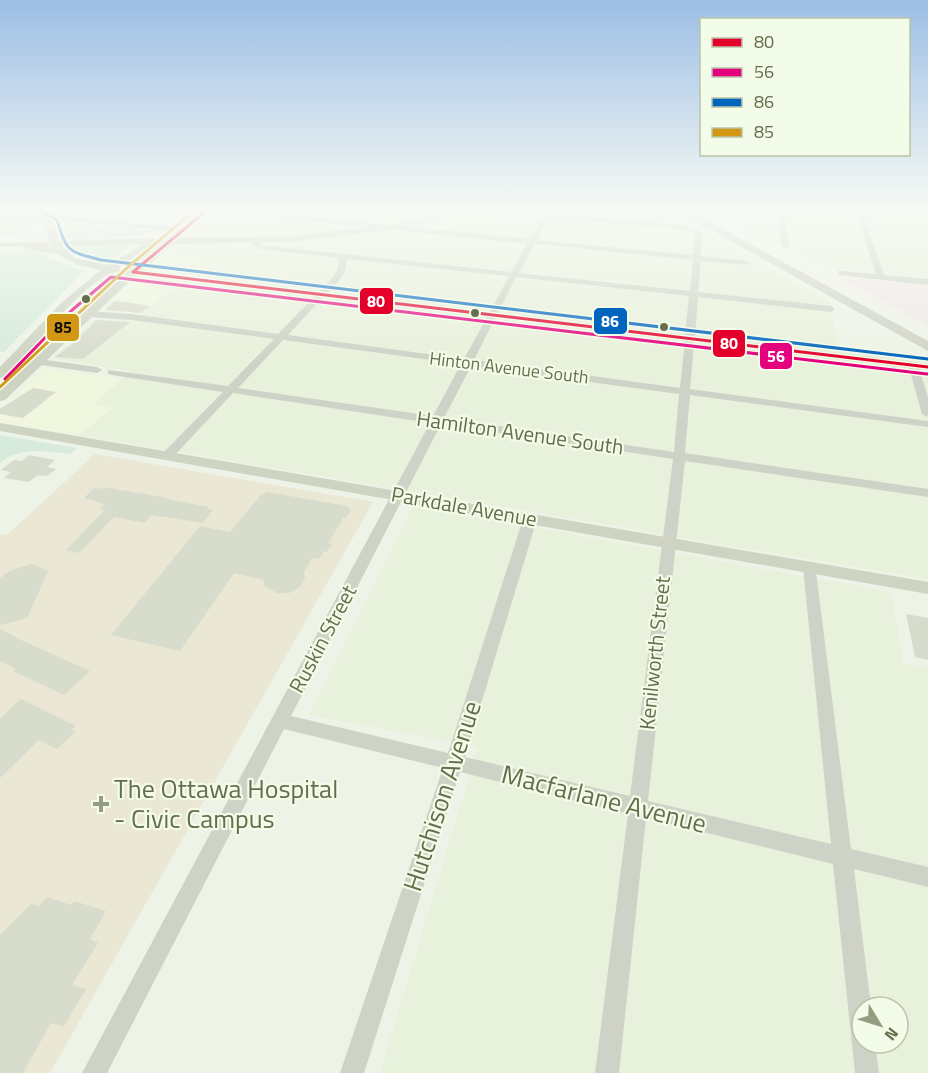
<svg xmlns="http://www.w3.org/2000/svg" width="928" height="1073" font-family="'Titillium Web',sans-serif">
<rect width="100%" height="100%" fill="#eef3e7"/>
<g fill="#e8f1db" fill-rule="evenodd">
<path d="M9,210H153L149,213L165,215L163,220L154,226Z"/>
<path d="M347,210H665L829,302L839,350L928,361V579L80,435L111,409L92,405L131,371L53,358L94,321L103,319L134,323L180,274L200,259L162,253L185,234L211,212L313,224L319,219Z"/>
<path d="M712,210H928V279L835,269L753,233Z"/>
<path d="M413,506L891,592L903,662L928,668V1073H380L478,747L309,715ZM862,1007H898V1043H862Z"/>
</g>
<g fill="#f1f6de">
<path d="M162,253L201,258L180,274L181,283L139,315L102,310Z"/>
<path d="M45,369L122,379L93,404L112,408L80,435L0,423V411Z"/>
</g>
<path fill="#f1e8e9" d="M837,277L928,285V325Z"/>
<g fill="#eae7d5">
<path d="M237,210H347L319,219Z"/>
<path d="M95,454L373,502L50,1073H0V534L7,535Z"/>
</g>
<g fill="#d6ebdb">
<path d="M0,215L18,217L27,221L31,232L20,235H0Z"/>
<path d="M68,223L158,231L141,235L67,239L56,225Z"/>
<path d="M137,244L107,262L86,257L65,246Z"/>
<path d="M0,250H40L48,258L84,271L4,352H0Z"/>
<path d="M0,435L76,448V449L70,454C46,452 20,446 0,463Z"/>
</g>
<g fill="#d8dccd">
<path d="M114,301L126,302L150,306L141,313L105,310Z"/>
<path d="M96,320L130,322L83,359L55,357L75,342L73,341L90,327Z"/>
<path d="M33,388L56,392L23,418L0,414V409Z"/>
<path d="M29,455L55,460L47,467L56,469L47,476L38,475L29,482L4,478L11,472L1,470L14,460L22,461Z"/>
<path d="M103,487L168,498L167,499L209,507L207,509L213,510L203,523L152,515L145,523L114,517L79,553L66,550L105,510L99,509L104,504L84,498L94,488L100,489Z"/>
<path d="M267,492L347,506L351,511L346,518H343L332,537L328,543L332,544L327,552L324,551L319,559L312,558L304,572L305,578L300,587L289,593H277L264,586V580L234,573L180,651L111,635L200,526L230,532L260,496Z"/>
<path d="M32,564L48,571L27,618L0,625V578L11,570Z"/>
<path d="M906,614L928,618V660L915,657Z"/>
<path d="M0,629L21,640L90,671L64,695L13,671L16,669L0,661Z"/>
<path d="M21,699L76,726L71,730L75,732L57,749L39,740L0,778V718Z"/>
<path d="M47,897L71,905L74,901L106,911L90,939L98,943L72,985L86,989L64,1026L51,1023L23,1073H0V935L31,904L39,906Z"/>
</g>
<g fill="none" stroke-linecap="round" stroke-linejoin="round">
<g fill="#cfd2c6" fill-rule="evenodd">
<path d="M209,210H236L530,239L538,224L555,210H562L558,214L682,225L702,232L701,256L746,261L750,263L746,265L701,261L698,292L831,306L835,309L831,312L698,297L695,336L928,364V370L919,369L928,397V417L922,414L909,368L694,342L690,389L928,421V427L690,395L685,453L928,489V497L685,461L648,801L831,844L803,567L810,562L815,564L851,849L928,867V887L854,869L871,1007H862V1043H875L879,1073H855L833,864L646,818L619,1073H595L628,814L460,772L364,1073H340L443,768L284,729L107,1073H82L430,423L233,393L172,458H164L162,455L164,452L223,392L112,375L108,374V370L228,386L274,339L131,320L90,317L85,314L90,311L131,314L278,334L315,296L133,274L129,272L133,270L319,292C329,281 341,273 338,258L260,249L252,245L253,239H259L262,245L511,272L527,244ZM554,218L681,229L695,233L693,255L537,240L544,227ZM535,244L693,260L690,291L519,273ZM346,259L509,276L490,312L328,293C337,282 349,274 346,259ZM516,277L689,296L685,335L498,313ZM323,297L487,317L464,359L288,335ZM495,318L685,341L680,388L474,360ZM283,340L461,364L433,416L238,388ZM471,366L679,394L674,452L444,418ZM441,424L673,459L630,796L465,757L537,519L530,515L523,519L448,753L291,716Z"/>
<path d="M777,210H784L789,248L782,246Z"/>
<path d="M855,210H862L884,275L928,279V285L838,275V271H841L876,274Z"/>
<path d="M26,213L170,227L174,229L170,231L24,216V214Z"/>
<path d="M57,242V246H54L0,247V243Z"/>
<path d="M38,359L97,367L102,370L97,373L34,364L33,362Z"/>
</g>
<g fill="#ced3c2" fill-rule="evenodd">
<path d="M0,210L36,214L54,223L59,241L168,238L201,210H211L179,238L291,236L406,222L450,210H465L406,228L291,242L173,244L137,274L5,400L0,401V390L129,270L161,244H155L119,267L120,271C87,276 45,336 21,360C15,367 9,376 0,378V367L61,303L101,270L78,265L59,255L20,247V243L23,242L53,248L49,244L47,226L34,219L0,215ZM143,244L108,265L75,258L62,246Z"/>
<path d="M0,423L928,582V594L0,431Z"/>
</g>
<path fill="#d0d3c5" fill-rule="evenodd" d="M675,210H688L928,341V351Z"/>
<defs>
<g id="bus-1">
<path d="M133,272L928,367"/>
<path d="M133,272L207,210"/>
</g>
<path id="bus-2" d="M5,379L71,311L111,277L927,374"/>
<path id="bus-3" d="M39,210L57,220C67,253 68,251 101,260L928,359"/>
<path id="bus-4" d="M0,387L128,267L195,210"/>
</defs>
<use href="#bus-1" stroke="#f3fce8" stroke-width="6"/>
<use href="#bus-2" stroke="#f3fce8" stroke-width="6"/>
<use href="#bus-3" stroke="#f3fce8" stroke-width="6"/>
<use href="#bus-4" stroke="#f3fce8" stroke-width="6"/>
<use href="#bus-1" stroke="#e4002b" stroke-width="3"/>
<use href="#bus-2" stroke="#e5007d" stroke-width="3"/>
<use href="#bus-3" stroke="#0065bd" stroke-width="3"/>
<use href="#bus-4" stroke="#d39813" stroke-width="3"/>
</g>
<linearGradient id="sky" x2="0" y2="1"><stop stop-color="#9cbee5"/><stop offset="0.58" stop-color="#f7faf4"/><stop offset="1" stop-color="#f7faf4" stop-opacity="0"/></linearGradient>
<rect width="928" height="361" fill="url(#sky)"/>
<g fill="#676d4c" stroke="#f3fce8" stroke-width="2">
<circle cx="86" cy="299" r="5"/>
<circle cx="475" cy="313" r="5"/>
<circle cx="664" cy="327" r="5"/>
</g>
<path fill="#969c82" stroke="#f3fce8" stroke-width="2" d="M98 795h6v6h6v6h-6v6h-6v-6h-6v-6h6z"/>
<g text-anchor="middle" stroke-width="4.5" stroke-linejoin="round" paint-order="stroke">
<g font-size="18" fill="#676d4c" stroke="#f3fce8">
<text transform="translate(509 368) rotate(7)" y="6">Hinton Avenue South</text>
</g>
<g font-size="21" fill="#676d4c" stroke="#f3fce8">
<text transform="translate(520 433) rotate(8)" y="7">Hamilton Avenue South</text>
<text transform="translate(464 507) rotate(10)" y="7">Parkdale Avenue</text>
<text transform="translate(323 639) rotate(-62)" y="7">Ruskin Street</text>
<text transform="translate(655 653) rotate(-84)" y="7">Kenilworth Street</text>
</g>
<g font-size="26" fill="#676d4c" stroke="#f3fce8" text-anchor="start">
<text x="114" y="798">The Ottawa Hospital<tspan x="114" dy="30">- Civic Campus</tspan></text>
</g>
<g font-size="26" fill="#676d4c" stroke="#f3fce8">
<text transform="translate(442 796) rotate(-72)" y="9">Hutchison Avenue</text>
<text transform="translate(604 799) rotate(14)" y="9">Macfarlane Avenue</text>
</g>
</g>
<g stroke="#f3fce8" stroke-width="2">
<rect x="359" y="287" width="35" height="28" rx="6" fill="#e4002b"/>
<rect x="593" y="307" width="35" height="28" rx="6" fill="#0065bd"/>
<rect x="46" y="313" width="34" height="29" rx="6" fill="#d39813"/>
<rect x="712" y="329" width="34" height="29" rx="6" fill="#e4002b"/>
<rect x="759" y="342" width="34" height="28" rx="6" fill="#e5007d"/>
</g>
<g font-size="16" text-anchor="middle" font-weight="bold" fill="#fff">
<text x="376" y="307">80</text>
<text x="610" y="327">86</text>
<text x="729" y="349">80</text>
<text x="776" y="362">56</text>
</g>
<g font-size="16" text-anchor="middle" font-weight="bold" fill="#111">
<text x="63" y="333">85</text>
</g>
<rect x="700" y="18" width="210" height="138" fill="#f3fce8" stroke="#bbc3aa" stroke-width="1.5"/>
<rect x="712" y="38" width="30" height="9" fill="#e4002b" stroke="#bbc3aa" stroke-width="1.5"/>
<text x="754" y="48" font-size="18" fill="#676d4c">80</text>
<rect x="712" y="68" width="30" height="9" fill="#e5007d" stroke="#bbc3aa" stroke-width="1.5"/>
<text x="754" y="78" font-size="18" fill="#676d4c">56</text>
<rect x="712" y="98" width="30" height="9" fill="#0065bd" stroke="#bbc3aa" stroke-width="1.5"/>
<text x="754" y="108" font-size="18" fill="#676d4c">86</text>
<rect x="712" y="128" width="30" height="9" fill="#d39813" stroke="#bbc3aa" stroke-width="1.5"/>
<text x="754" y="138" font-size="18" fill="#676d4c">85</text>
<g transform="translate(880 1025) rotate(128)"><circle r="28" fill="#f3fce8" stroke="#bbc3aa" stroke-width="1.5"/>
<path d="M0-4.5L10 22L0 15L-10 22Z" fill="#969c82"/>
<text y="-9" font-size="16" font-weight="bold" text-anchor="middle" fill="#676d4c">N</text>
</g>
</svg>
